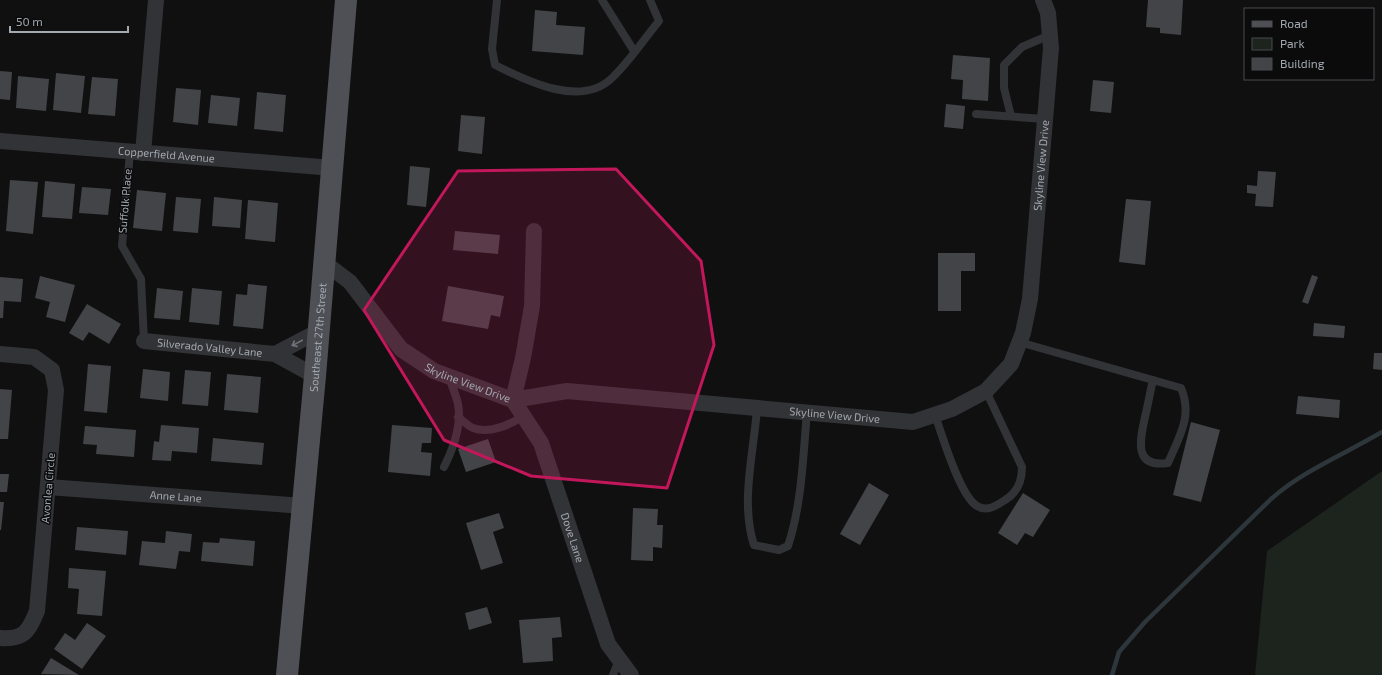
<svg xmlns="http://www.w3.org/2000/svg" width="1382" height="675" font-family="'Exo 2',sans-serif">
<rect width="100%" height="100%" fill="#101011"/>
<path fill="#1d231d" d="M1382,471V675H1255L1267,551Z"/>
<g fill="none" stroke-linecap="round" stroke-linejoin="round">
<path stroke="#2d363a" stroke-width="4.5" d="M1112,675L1119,652L1145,622L1271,499C1304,470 1345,454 1382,432"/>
</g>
<g fill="#424447">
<path d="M1148,0H1183L1181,35L1160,33V28L1146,27Z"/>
<path d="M535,10L557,12L556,25L585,27L583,55L532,51Z"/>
<path d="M953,55L990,58L988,101L962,99L963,80L951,79Z"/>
<path d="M0,71L12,72L10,100L0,99Z"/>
<path d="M56,73L85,76L81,113L53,110Z"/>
<path d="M18,76L49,79L46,111L16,108Z"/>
<path d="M92,77L118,79L115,116L88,114Z"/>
<path d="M1093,80L1114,82L1111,113L1090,111Z"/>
<path d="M176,88L201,90L198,125L173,122Z"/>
<path d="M257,92L286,95L283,132L254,129Z"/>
<path d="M211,95L240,98L237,126L208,123Z"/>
<path d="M946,104L965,106L963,129L944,127Z"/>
<path d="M461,115L485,117L482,154L458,151Z"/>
<path d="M410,166L430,168L426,207L407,205Z"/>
<path d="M1258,171L1276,172L1273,207L1255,206L1256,194L1247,193V185L1257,186Z"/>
<path d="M10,180L38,182L33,234L6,231Z"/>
<path d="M45,181L75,184L72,219L42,217Z"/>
<path d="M82,187L111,189L108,215L79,213Z"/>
<path d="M137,190L166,193L162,231L133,228Z"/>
<path d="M176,197L201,199L198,233L173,231Z"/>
<path d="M214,197L242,200L240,228L212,226Z"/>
<path d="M1126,199L1151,201L1145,265L1119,262Z"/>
<path d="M248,200L278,203L275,242L245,239Z"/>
<path d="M455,231L500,235L498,254L453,250Z"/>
<path d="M938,253H975V271H961V311H938Z"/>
<path d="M1312,275L1318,277L1308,304L1302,302Z"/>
<path d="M40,276L75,285L65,322L46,317L50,302L35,298Z"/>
<path d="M0,277L23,279L21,302L4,301L3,318H0Z"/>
<path d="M248,284L267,286L263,329L233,326L236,294L247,295Z"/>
<path d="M448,286L504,296L500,317L491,315L488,329L442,321Z"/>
<path d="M157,288L183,291L180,320L154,318Z"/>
<path d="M192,288L222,291L219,325L189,322Z"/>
<path d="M87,304L121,324L109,344L89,332L83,341L69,333Z"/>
<path d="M1314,323L1345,326L1344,338L1313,336Z"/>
<path d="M1374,353H1382V370L1373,369Z"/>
<path d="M88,364L111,366L107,413L84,411Z"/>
<path d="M143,369L170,372L168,401L140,398Z"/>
<path d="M185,370L211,372L208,406L182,404Z"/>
<path d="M227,374L261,377L258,413L224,410Z"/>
<path d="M0,389L12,390L8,439H0Z"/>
<path d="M1298,396L1340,400L1339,418L1296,414Z"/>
<path d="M1191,422L1220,430L1201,502L1173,495Z"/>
<path d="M161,425L199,428L197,453L172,451L171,461L152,460L154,441L159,442Z"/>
<path d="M392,425L432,428L431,443H422L421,452L432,453L430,476L388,472Z"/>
<path d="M85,426L136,430L134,457L96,454L97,445L83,444Z"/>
<path d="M213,438L264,443L262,465L211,461Z"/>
<path d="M488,439L496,462L466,472L458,449Z"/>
<path d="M0,474H9L7,492H0Z"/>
<path d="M869,483L889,495L860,545L840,534Z"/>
<path d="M1023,493L1050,510L1033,537L1025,533L1017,545L998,533Z"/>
<path d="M0,502H4L1,530H0Z"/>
<path d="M633,508L658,509L657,525H663L662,548L653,547V561L631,560Z"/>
<path d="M499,513L504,528L493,532L503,563L481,570L466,523Z"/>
<path d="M77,527L128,531L126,555L75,550Z"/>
<path d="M166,531L192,534L190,552L179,551L176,569L139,565L142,541L165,543Z"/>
<path d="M220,538L255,541L253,566L201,561L203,542L219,543Z"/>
<path d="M69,568L106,571L102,616L77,614L79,589L68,588Z"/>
<path d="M487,607L492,623L469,630L465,613Z"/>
<path d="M560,617L562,637L552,638L553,661L523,663L519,620Z"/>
<path d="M87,623L106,636L82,669L54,649L65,633L75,640Z"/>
<path d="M51,658L79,675L41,674Z"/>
</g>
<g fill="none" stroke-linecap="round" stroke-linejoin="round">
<g stroke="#323336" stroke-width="8">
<path d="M497,0L492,49L495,65C527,81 581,108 612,78C630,61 644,39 659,21L650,0"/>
<path d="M602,0L634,51"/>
<path d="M976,114L1045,119"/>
<path d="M1011,116L1004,88V65L1022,47L1050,35"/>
<path d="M130,152L122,246L141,279L144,341"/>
<path d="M1019,342L1181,388C1193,416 1179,437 1168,463C1133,468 1140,440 1145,417C1148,405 1150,392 1153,380"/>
<path d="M757,408C754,452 740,502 754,545L779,550L788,546C802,503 803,457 807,412"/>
<path d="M935,415C942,435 960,496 977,506C987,512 996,506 1005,500C1017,493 1022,481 1022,467L986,391"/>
<path d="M458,417C462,420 468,426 473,428C489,434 510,425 523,416"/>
<path d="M444,467C453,449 462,425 458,404C456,395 452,386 449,377"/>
<path d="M613,675L619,660"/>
</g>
<g stroke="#323336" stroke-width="16">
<path id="s1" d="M0,141L333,168"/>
<path d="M143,153L156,0"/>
<path id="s2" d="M534,231L532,306L523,358L513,400L541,443L608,644L631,675"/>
<path id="s3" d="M325,263L350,282L401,349L434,371L513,400L567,391L913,422L952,409L986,391L1011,364L1023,333L1030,299L1051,48L1048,13L1043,0"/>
<path id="s4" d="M144,341L275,354L315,376"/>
<path d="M0,354L34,357L52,370L56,390L37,611C29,631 24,640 0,638"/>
<path d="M275,354L319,331"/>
<path id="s5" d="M48,487L303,506"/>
</g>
<path stroke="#4e5055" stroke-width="22" id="s6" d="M287,675L315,376L346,0"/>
</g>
<defs><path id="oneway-shaft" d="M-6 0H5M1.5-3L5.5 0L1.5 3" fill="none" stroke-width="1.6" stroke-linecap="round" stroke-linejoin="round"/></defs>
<use stroke="#70747a" href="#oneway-shaft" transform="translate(297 343) rotate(152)"/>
<path fill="#c2185b" fill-opacity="0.2" stroke="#c2185b" stroke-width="3" stroke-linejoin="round" d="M616,169L701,261L714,345L667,488L531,476L444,440L364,310L458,171Z"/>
<g text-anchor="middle" stroke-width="3" stroke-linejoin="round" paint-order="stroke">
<g font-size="11" fill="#a3a9b1" stroke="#0b0b0c">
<text dy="4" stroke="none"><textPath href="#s1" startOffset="167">Copperfield Avenue</textPath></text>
<text dy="4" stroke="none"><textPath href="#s3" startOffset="960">Skyline View Drive</textPath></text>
<text transform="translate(125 201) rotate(-85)" y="4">Suffolk Place</text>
<text dy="4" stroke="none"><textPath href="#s6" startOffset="339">Southeast 27th Street</textPath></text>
<text dy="4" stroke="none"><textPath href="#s4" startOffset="66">Silverado Valley Lane</textPath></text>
<text dy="4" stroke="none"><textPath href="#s3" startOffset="191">Skyline View Drive</textPath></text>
<text dy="4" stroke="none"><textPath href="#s3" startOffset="563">Skyline View Drive</textPath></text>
<text transform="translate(48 488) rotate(-85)" y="4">Avonlea Circle</text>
<text dy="4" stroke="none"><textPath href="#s5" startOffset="128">Anne Lane</textPath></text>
<text dy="4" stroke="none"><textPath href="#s2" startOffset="322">Dove Lane</textPath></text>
</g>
</g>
<rect x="1244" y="8" width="130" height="72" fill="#0b0b0c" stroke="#484a4e"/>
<rect x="1252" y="21" width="20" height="6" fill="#4e5055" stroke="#484a4e"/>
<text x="1280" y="28" font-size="12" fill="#a3a9b1">Road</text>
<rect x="1252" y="38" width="20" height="12" fill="#1d231d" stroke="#484a4e"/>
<text x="1280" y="48" font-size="12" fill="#a3a9b1">Park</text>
<rect x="1252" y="58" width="20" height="12" fill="#424447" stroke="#484a4e"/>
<text x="1280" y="68" font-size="12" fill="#a3a9b1">Building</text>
<path d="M10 26v6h118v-6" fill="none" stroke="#a3a9b1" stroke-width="2"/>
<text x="16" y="26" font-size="12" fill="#a3a9b1" stroke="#0b0b0c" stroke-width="3" paint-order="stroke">50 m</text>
</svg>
